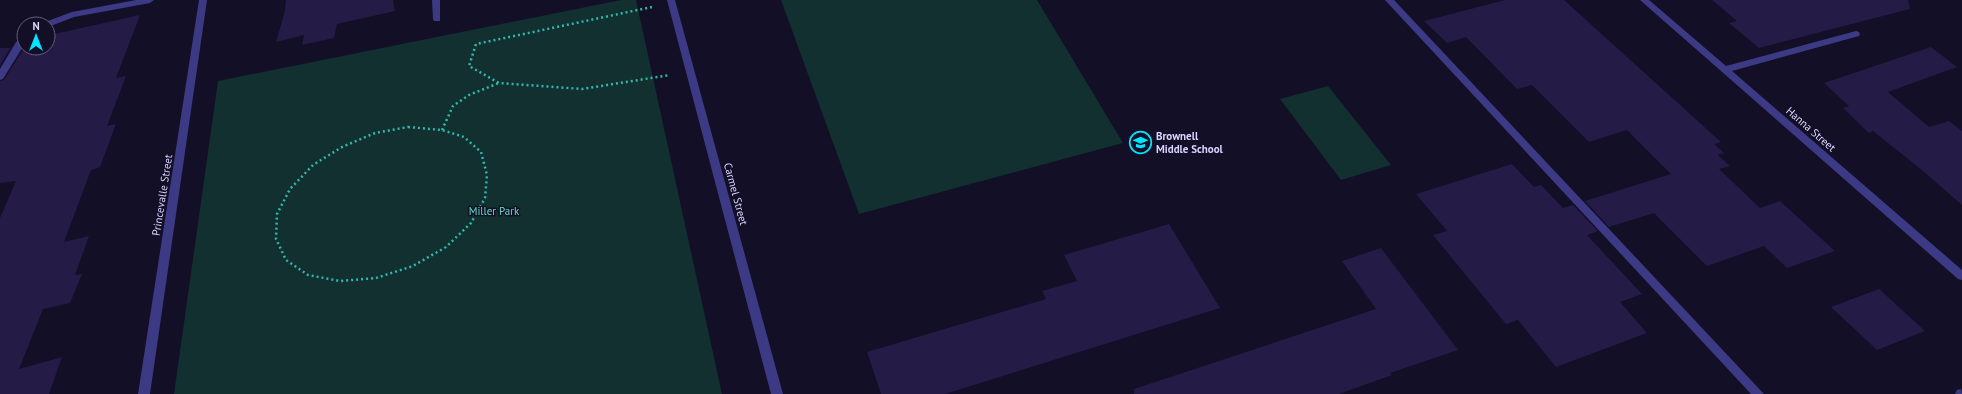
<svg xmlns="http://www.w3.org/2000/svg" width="1962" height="394" font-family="'PT Sans',sans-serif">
<rect width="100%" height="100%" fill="#130f26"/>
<g fill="#12302f">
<path d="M621,0H636L722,394H174L218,81Z"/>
<path d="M781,0H1037L1123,143L859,214Z"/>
<path d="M1328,86L1391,165L1341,180L1280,99Z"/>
</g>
<g fill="#241b47">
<path d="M286,0H393L395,11L337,24L334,38L302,45L304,35L276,42L285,11Z"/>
<path d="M1505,0H1564L1721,142L1714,144L1724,153L1718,155L1730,166L1719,169L1760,208L1780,201L1835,251L1787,268L1764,246L1707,266L1654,213L1609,227L1585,201L1671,174L1627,130L1589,142L1532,85L1517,89L1466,37L1447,43L1424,21Z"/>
<path d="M1712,0H1908L1910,9L1759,48L1729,23L1737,21Z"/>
<path d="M140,15L116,78L126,76L107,126L116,124L100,167L91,170L64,242L89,236L75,275L82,274L70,303L43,309L19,369L62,357L49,394H0V218L16,181L0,183V81L4,80L24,48H48V40L50,35Z"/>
<path d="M1931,47L1957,67L1888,92L1929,127L1949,121L1962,131V205L1923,171L1873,131L1869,133L1843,108L1849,106L1824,83Z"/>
<path d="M0,48H10L0,66Z"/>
<path d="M1512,164L1534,187L1541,185L1563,208L1573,205L1598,231L1587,235L1642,294L1620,302L1647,333L1556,367L1518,320L1506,324L1433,235L1447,231L1416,194Z"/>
<path d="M1169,224L1220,308L945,394H881L867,352L1046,299L1042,291L1077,281L1064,255Z"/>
<path d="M1381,248L1458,350L1390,373L1392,375L1339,394H1134V389L1376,309L1342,261Z"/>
<path d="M1879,289L1925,331L1877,350L1831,307Z"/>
</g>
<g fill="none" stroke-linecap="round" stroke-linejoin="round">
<g stroke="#2fb8b0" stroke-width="2.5" stroke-dasharray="2 3" stroke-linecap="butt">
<path d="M652,7L476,44L469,66L499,83L582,89L670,75"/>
<path d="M408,127L442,130L464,137L481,152L487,175L485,198L471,223L446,247L413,266L376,278L340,281L308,275L286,260L276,239L277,214L290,189L313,165L342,147L375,133Z"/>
<path d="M442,130L453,106L469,95L499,83"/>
</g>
<g fill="#3d3a85" fill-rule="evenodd">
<path d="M136,0H154L150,3L74,17L48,27V24H44L45,22L72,12Z"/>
<path d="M199,0H207L150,394H138Z"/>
<path d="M432,0H440V21H434L433,19Z"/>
<path d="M667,0H675L783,394H771Z"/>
<path d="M1385,0H1394L1764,394H1751Z"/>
<path d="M1640,0H1649L1726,66L1856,31L1859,32L1860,34L1859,36L1732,71L1962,270V280L1958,279Z"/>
<path d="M24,38V45L3,79L0,80V69L16,42Z"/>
<path d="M1961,389L1962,394H1955L1957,390Z"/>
</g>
</g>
<defs>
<symbol id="school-ring" viewBox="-11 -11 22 22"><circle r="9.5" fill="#130f26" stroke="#00e5ff" stroke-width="1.5"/><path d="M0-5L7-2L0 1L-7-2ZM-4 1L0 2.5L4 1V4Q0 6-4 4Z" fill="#00e5ff"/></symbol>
</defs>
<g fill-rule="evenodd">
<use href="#school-ring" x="1128" y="130" width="25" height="25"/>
</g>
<g text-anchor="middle" stroke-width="3" stroke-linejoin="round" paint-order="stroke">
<g font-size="11" fill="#d9d4ff" stroke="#130f26">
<text transform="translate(1811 129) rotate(41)" y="4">Hanna Street</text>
<text transform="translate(736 194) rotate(75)" y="4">Carmel Street</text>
<text transform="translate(162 195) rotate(-81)" y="4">Princevalle Street</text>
</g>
<g font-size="11" font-weight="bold" fill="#d9d4ff" stroke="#130f26" text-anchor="start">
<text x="1156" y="140">Brownell<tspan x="1156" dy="13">Middle School</tspan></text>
</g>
<g font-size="11" fill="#5fe0c0" stroke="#130f26">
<text x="494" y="215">Miller Park</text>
</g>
</g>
<g transform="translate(36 36)"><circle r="19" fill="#130f26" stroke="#625e7d"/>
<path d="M0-3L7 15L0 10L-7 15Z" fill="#00e5ff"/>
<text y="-6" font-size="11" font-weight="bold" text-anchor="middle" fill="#d9d4ff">N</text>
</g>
</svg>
